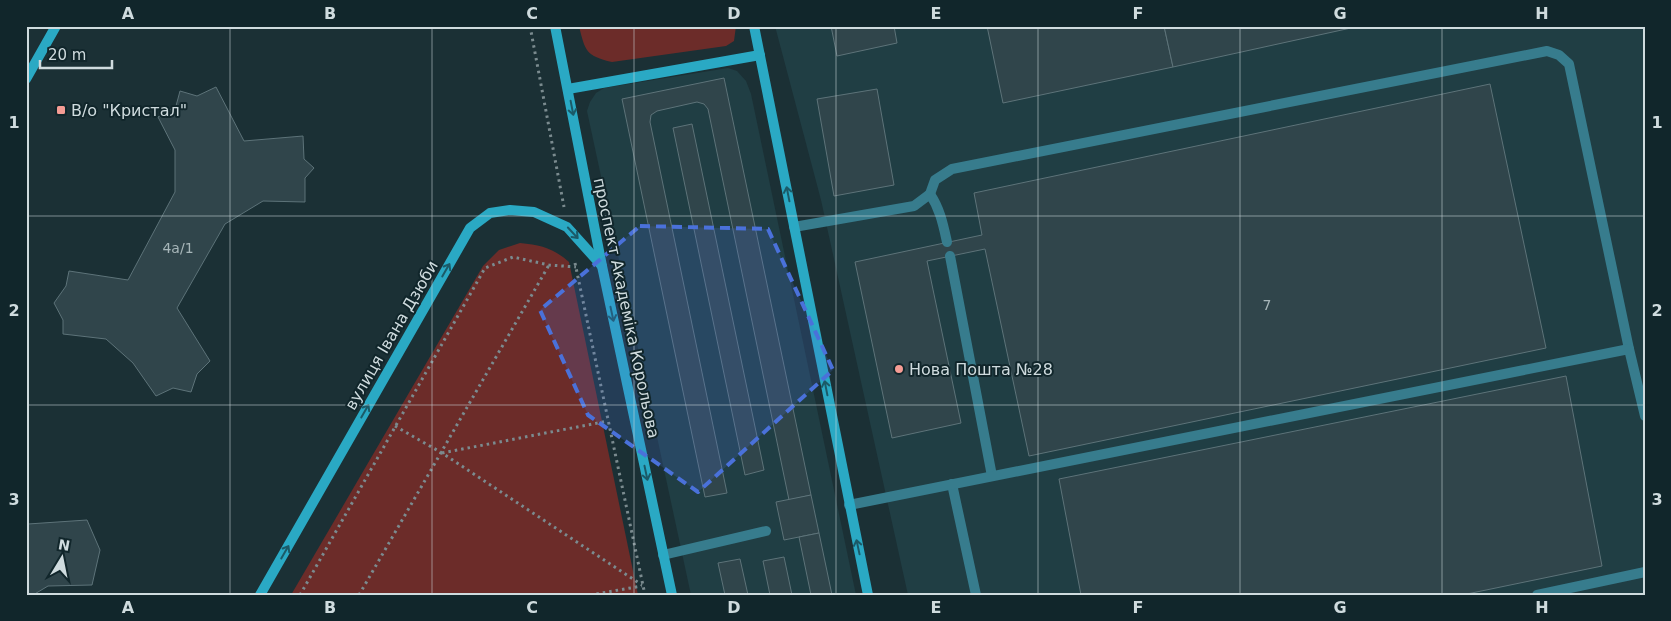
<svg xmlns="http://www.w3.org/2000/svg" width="1671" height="621" font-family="'DejaVu Sans',sans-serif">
<rect width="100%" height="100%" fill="#1b3035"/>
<g fill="#203e44">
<path d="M775,26H1645V595H908L821,200Z"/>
<path d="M728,68L737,71L746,81L751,94L856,595H691L587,111L590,102L596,93L604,88Z"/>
</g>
<g fill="#6c2c29">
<path d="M579,26H736L734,41L726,46L612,62C586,56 585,51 579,26Z"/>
<path d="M520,243C541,245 553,248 569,262L638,595H291L483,266L499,250Z"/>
</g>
<g fill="#30454b" stroke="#5d7379">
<path d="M831,26H894L897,43L837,56Z"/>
<path d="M987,26H1164L1173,67L1003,103Z"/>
<path d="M1164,26H1360L1173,67Z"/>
<path d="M724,78L811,495L789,500L708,109L704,104L697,102L657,111L651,115L650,122L727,493L705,497L622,99Z"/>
<path d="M1490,84L1546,348L1029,456L985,249L927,261L961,423L892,438L855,262L982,235L974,193Z"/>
<path d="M216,87L244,141L303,136L304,159L314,168L305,178V202L263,201L225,224L177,308L210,361L197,374L191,392L173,388L156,396L133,363L106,339L63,334V320L54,303L66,286L69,271L128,280L175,192V150L158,117L176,106L180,91L197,96Z"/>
<path d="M877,89L894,185L834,196L817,99Z"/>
<path d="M692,124L764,470L745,475L673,128Z"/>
<path d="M1566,376L1602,566L1462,595H1081L1059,479Z"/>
<path d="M811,495L819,533L784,540L776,502Z"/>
<path d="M87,520L100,550L92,585L48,586L33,595H26V521L28,524Z"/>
<path d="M819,533L832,595H811L799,537Z"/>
<path d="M784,557L792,595H770L763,561Z"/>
<path d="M740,559L748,595H725L718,563Z"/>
</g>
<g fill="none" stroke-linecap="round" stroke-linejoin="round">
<g stroke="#7b8b8f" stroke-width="3" stroke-dasharray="2.5 4" stroke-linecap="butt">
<path d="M530,26L564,207"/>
<path d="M575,263L645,595"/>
<path d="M395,426L442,453L642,585"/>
<path d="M442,453L608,421"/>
<path d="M300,595L485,268L513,257L549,265L576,267"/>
<path d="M359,595L549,265"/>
<path d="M590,595L642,586"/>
</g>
<g stroke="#377c8d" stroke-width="10">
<path d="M930,194L935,180L952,169L1547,51L1559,55L1569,64L1629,349"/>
<path d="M794,227L914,206L930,194C940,209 943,224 947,242"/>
<path d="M950,256L992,476"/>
<path d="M952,484L976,595"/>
<path d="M849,505L1629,349L1645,416"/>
<path d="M663,555L766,531"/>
<path d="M1537,595L1645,572"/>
</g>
<g stroke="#2aa9c4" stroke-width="10">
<path d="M555,26L602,266L672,595"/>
<path d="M754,26L868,595"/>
<path d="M26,79L56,26"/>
<path d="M568,89L760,55"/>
<path d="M260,595L470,228L490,213L510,210L534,212L567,227L602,266"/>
</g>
</g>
<defs><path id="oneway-shaft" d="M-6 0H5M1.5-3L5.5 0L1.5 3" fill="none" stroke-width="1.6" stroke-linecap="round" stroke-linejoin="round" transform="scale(1.25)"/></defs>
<g stroke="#1b5a68">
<use href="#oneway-shaft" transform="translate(572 108) rotate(79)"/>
<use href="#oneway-shaft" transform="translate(788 194) rotate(-101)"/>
<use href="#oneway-shaft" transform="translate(573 233) rotate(47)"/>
<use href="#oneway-shaft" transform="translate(446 270) rotate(-60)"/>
<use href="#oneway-shaft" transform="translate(612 314) rotate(78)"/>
<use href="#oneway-shaft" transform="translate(826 388) rotate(-101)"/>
<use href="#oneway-shaft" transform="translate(365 411) rotate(-60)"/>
<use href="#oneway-shaft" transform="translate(646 473) rotate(78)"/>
<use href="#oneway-shaft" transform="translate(858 547) rotate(-102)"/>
<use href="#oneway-shaft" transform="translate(285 552) rotate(-60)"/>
</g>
<path fill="#4a71da" fill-opacity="0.2" stroke="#4a71da" stroke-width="4" stroke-dasharray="10 6" stroke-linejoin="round" d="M640,226L768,229L833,370L698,492L588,415L540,310Z"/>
<path fill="none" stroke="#cfdbde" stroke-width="1" stroke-opacity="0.55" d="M230,26V595M432,26V595M634,26V595M836,26V595M1038,26V595M1240,26V595M1442,26V595M26,216H1645M26,405H1645"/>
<g fill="#f59c94" stroke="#11262b" stroke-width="2">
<rect x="56" y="105" width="10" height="10" rx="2.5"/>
<circle cx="899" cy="369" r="5"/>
</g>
<g text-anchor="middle" stroke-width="4" stroke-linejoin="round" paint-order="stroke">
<g font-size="14" fill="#a7b6b9">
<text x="178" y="253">4а/1</text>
<text x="1267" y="310">7</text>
</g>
<g font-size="16" fill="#cfdbde" stroke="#11262b" text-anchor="start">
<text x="71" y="116">В/о "Кристал"</text>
<text x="909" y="375">Нова Пошта №28</text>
</g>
<g font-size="16" fill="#cfdbde" stroke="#11262b">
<text transform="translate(627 308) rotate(78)" y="6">проспект Академіка Корольова</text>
<text transform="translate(391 335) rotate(-60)" y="6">вулиця Івана Дзюби</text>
</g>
</g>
<rect width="1671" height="621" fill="none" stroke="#11262b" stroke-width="55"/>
<g transform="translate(62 558) rotate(10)" stroke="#11262b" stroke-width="4" paint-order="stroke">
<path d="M0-4L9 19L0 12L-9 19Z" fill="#cfdbde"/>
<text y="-8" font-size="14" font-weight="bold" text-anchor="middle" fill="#cfdbde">N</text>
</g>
<path d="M40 60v8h72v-8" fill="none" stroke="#cfdbde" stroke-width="2.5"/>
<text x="48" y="60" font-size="15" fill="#cfdbde" stroke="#11262b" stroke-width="4" paint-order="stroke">20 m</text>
<rect x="28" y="28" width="1616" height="566" fill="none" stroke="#cfdbde" stroke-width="2"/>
<g font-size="16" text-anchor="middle" font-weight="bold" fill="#cfdbde">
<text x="128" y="19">A</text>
<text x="330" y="19">B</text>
<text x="532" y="19">C</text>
<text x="734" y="19">D</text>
<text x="936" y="19">E</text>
<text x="1138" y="19">F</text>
<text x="1340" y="19">G</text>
<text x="1542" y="19">H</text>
<text x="14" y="128">1</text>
<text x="1657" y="128">1</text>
<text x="14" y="316">2</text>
<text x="1657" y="316">2</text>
<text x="14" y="505">3</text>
<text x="1657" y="505">3</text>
<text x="128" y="613">A</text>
<text x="330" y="613">B</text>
<text x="532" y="613">C</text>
<text x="734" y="613">D</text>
<text x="936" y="613">E</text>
<text x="1138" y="613">F</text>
<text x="1340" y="613">G</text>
<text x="1542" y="613">H</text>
</g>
</svg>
